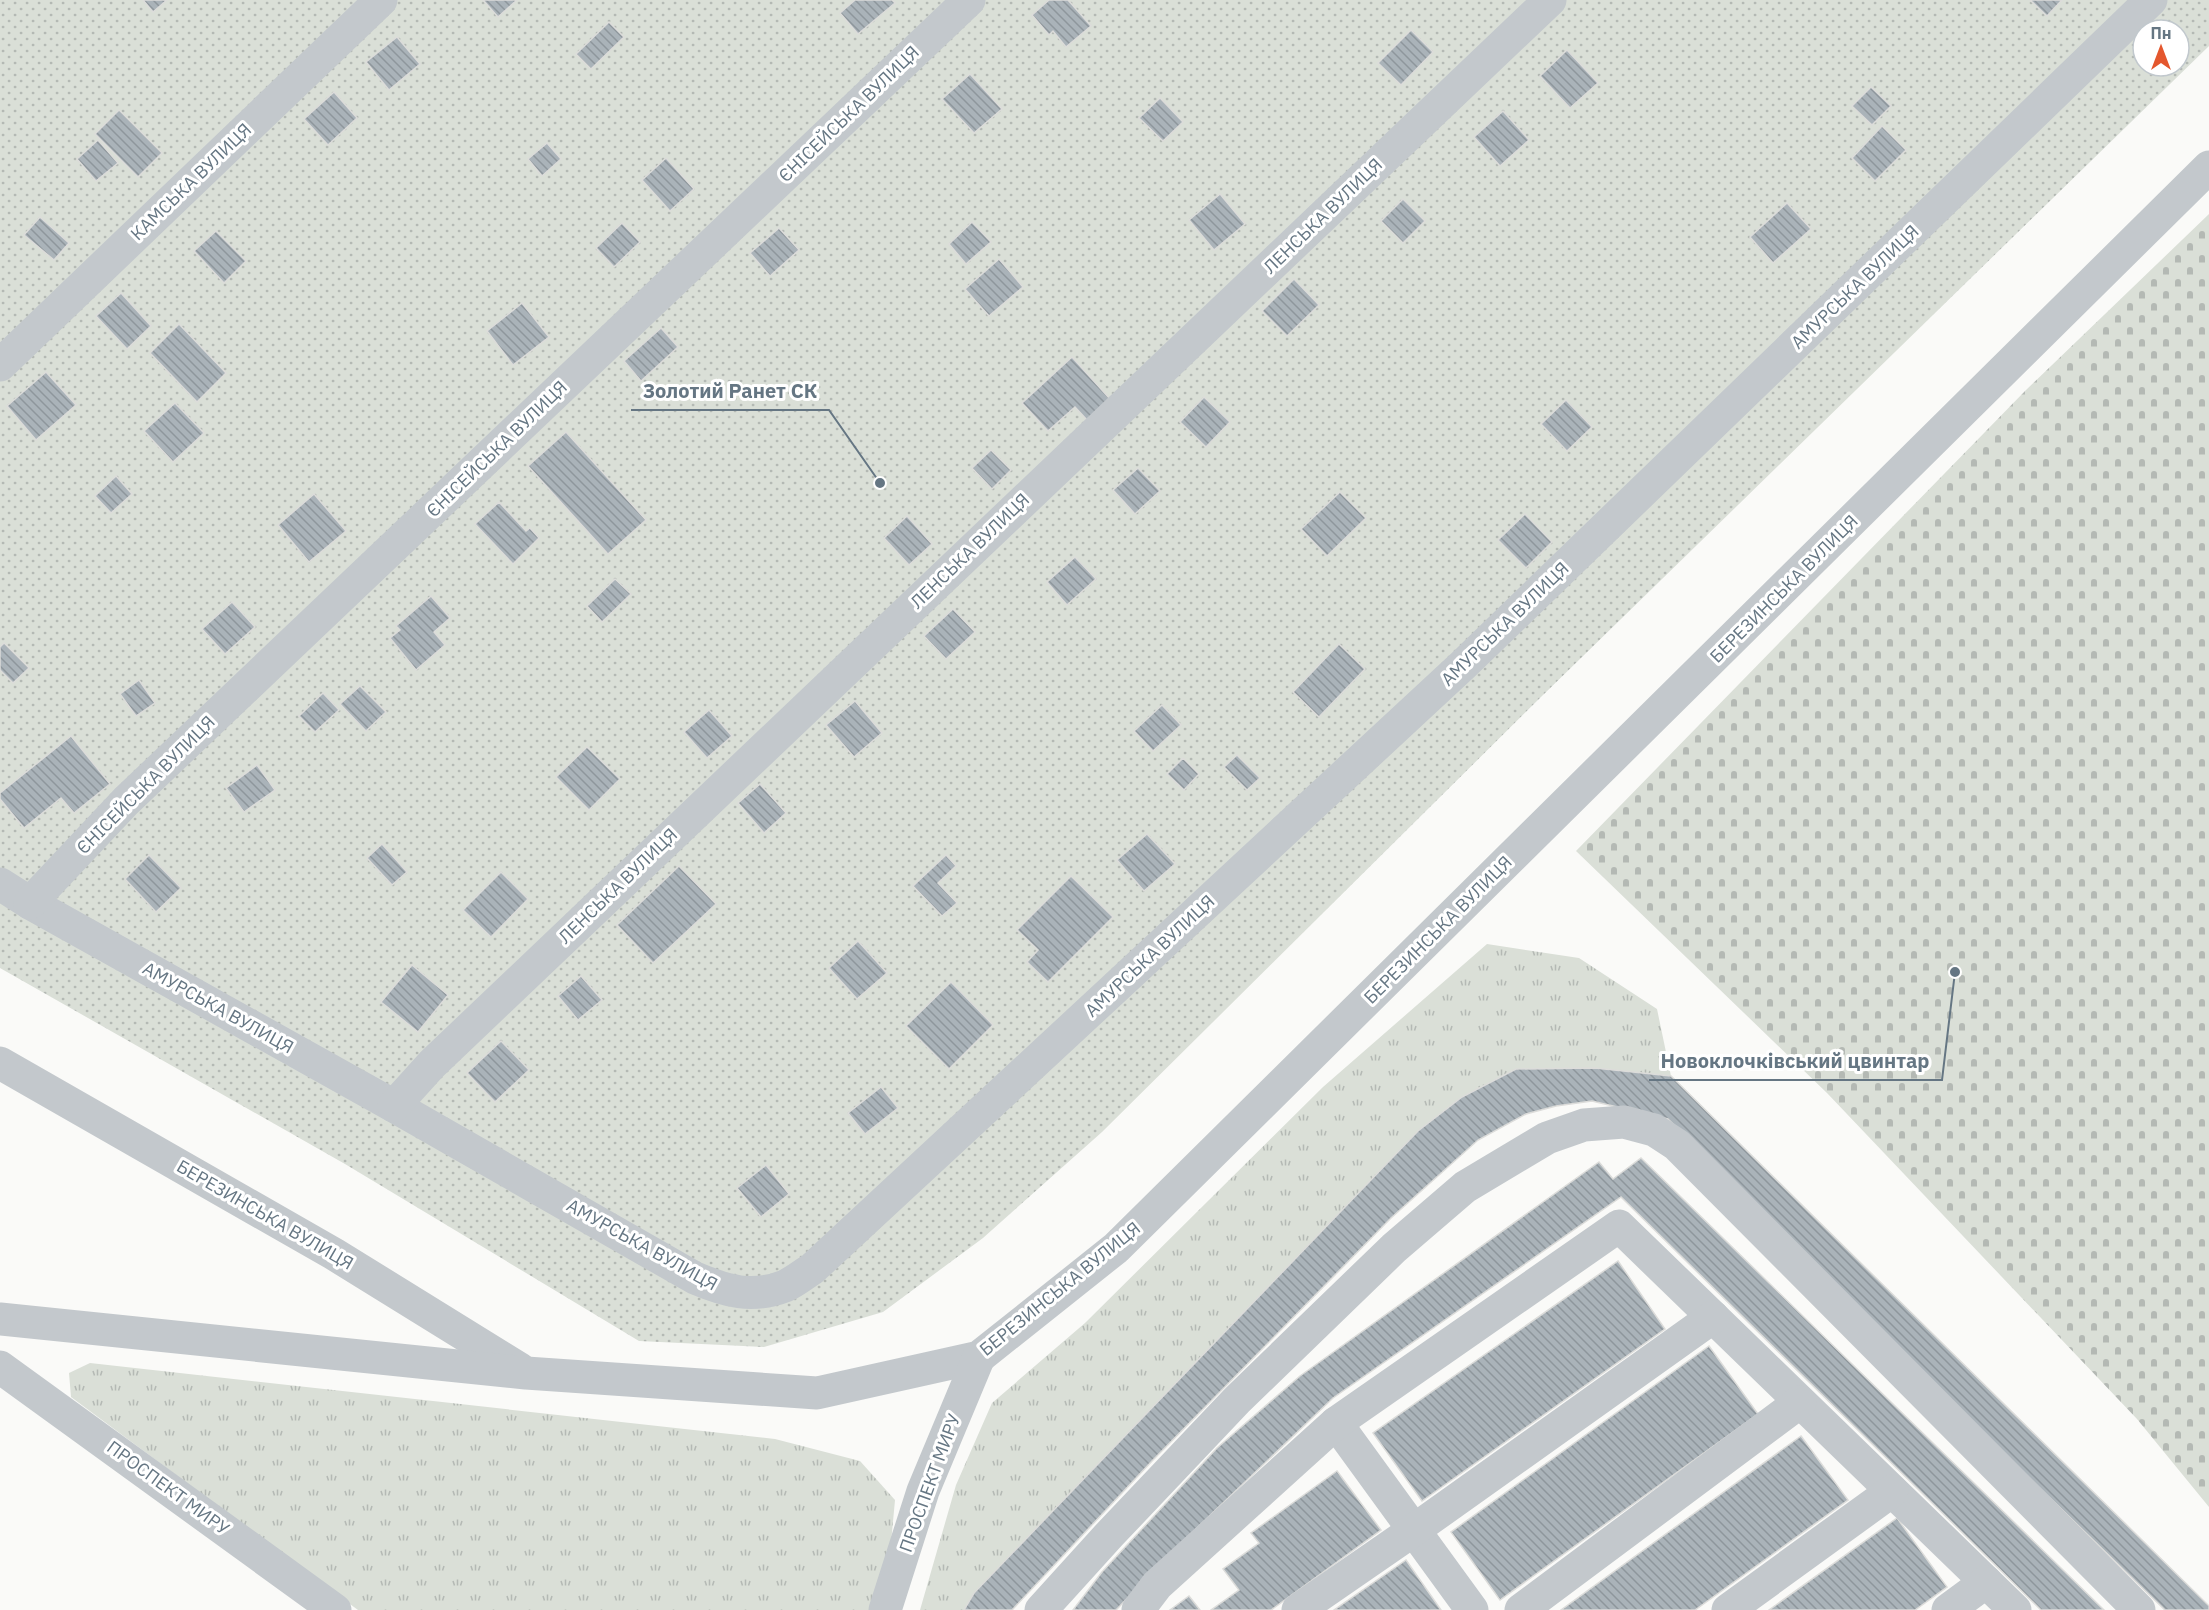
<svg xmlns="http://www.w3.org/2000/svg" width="2209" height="1610" font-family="'IBM Plex Sans',sans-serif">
<defs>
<pattern id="grass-tufts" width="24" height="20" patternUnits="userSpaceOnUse" patternTransform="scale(1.5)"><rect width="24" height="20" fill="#dadfd7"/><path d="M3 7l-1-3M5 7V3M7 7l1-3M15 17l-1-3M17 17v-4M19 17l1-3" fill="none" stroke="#b4b9b4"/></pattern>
<pattern id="cemetery-stones" width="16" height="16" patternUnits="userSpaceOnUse" patternTransform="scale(1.5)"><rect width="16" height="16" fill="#dadfd7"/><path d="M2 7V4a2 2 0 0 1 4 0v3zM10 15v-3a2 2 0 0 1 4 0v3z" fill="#b4b9b4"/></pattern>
<pattern id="park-dots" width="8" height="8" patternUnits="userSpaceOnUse" patternTransform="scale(1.5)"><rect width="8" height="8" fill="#dadfd7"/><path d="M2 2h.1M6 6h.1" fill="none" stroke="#b4b9b4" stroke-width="1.8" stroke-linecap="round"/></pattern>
<pattern id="building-back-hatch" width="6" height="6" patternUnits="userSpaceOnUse" patternTransform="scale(1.5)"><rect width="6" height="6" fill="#aab3b9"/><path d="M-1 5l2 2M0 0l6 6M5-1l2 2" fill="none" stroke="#8e969c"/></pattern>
</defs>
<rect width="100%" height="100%" fill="#fafaf8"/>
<g fill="url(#grass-tufts)">
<path d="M1487,944L1579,958L1657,1009L1671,1076L1595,1068L1516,1069L1462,1097L1418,1131L1253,1306L974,1593L964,1610H920L956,1485L992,1403L1085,1323L1323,1087Z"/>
<path d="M90,1363L775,1439L860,1461L895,1500L891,1543L870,1610H358L71,1397L69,1373Z"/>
</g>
<path fill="url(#cemetery-stones)" d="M2209,214V1507L2137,1419L1827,1093L1576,851L2026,390Z"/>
<path fill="url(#park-dots)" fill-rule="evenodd" d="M0,0H2209V46L1542,696L1102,1132L983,1238L883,1312L764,1347L639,1341L345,1164L0,968ZM2143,30H2179V66H2143Z"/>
<g fill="url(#building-back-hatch)" stroke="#dcdcda" stroke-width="1.5">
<path d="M143,0H167L153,12Z"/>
<path d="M483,0H517L498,17Z"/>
<path d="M855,0H892L895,3L858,34L840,13Z"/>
<path d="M1049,0H1068L1091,26L1066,47L1053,31L1049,35L1032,15Z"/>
<path d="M2030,0H2062L2047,16Z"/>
<path d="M609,22L624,37L591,69L576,54Z"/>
<path d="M1411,30L1433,52L1401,85L1378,63Z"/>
<path d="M397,37L420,64L389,90L366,62Z"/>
<path d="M1567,50L1598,83L1570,108L1540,76Z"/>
<path d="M970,74L1002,109L974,133L942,99Z"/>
<path d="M1871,87L1891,106L1872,125L1852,106Z"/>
<path d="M334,92L357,118L328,145L304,119Z"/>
<path d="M1160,98L1183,122L1163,141L1139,118Z"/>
<path d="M119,110L162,153L138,177L95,134Z"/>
<path d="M1503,111L1529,140L1500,166L1474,137Z"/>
<path d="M1882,126L1906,150L1875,181L1852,158Z"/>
<path d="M98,140L118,163L96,181L77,159Z"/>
<path d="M547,143L561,159L542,176L528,159Z"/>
<path d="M666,158L694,189L670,211L642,180Z"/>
<path d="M1220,194L1245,224L1214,250L1189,220Z"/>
<path d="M1403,199L1425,221L1403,243L1381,221Z"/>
<path d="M1787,203L1811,229L1773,263L1750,237Z"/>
<path d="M40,217L69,243L54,260L24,235Z"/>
<path d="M972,222L991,242L966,264L949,244Z"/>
<path d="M622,223L640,242L614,267L596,248Z"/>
<path d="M779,228L799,250L770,276L750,253Z"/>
<path d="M216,231L246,261L224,283L194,251Z"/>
<path d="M999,259L1023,287L989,316L965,289Z"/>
<path d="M1294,279L1319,305L1287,336L1262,311Z"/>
<path d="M121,293L151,326L127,349L96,316Z"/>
<path d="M522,303L549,337L513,365L487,331Z"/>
<path d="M179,324L226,373L197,402L150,353Z"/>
<path d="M661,328L678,347L641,381L624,361Z"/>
<path d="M1072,357L1110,399L1087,420L1075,407L1048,431L1022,403Z"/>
<path d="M46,372L76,405L36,440L7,406Z"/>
<path d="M1204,397L1230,422L1206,447L1180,422Z"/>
<path d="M1566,400L1592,427L1567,451L1541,424Z"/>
<path d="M175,403L204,433L173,462L144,431Z"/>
<path d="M566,432L646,520L608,554L528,466Z"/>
<path d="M991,450L1011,470L992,489L972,468Z"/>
<path d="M1138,468L1160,491L1135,514L1113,490Z"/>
<path d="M116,476L132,494L111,513L95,496Z"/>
<path d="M1340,492L1366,518L1327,556L1301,529Z"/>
<path d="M314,494L346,531L309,562L278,525Z"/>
<path d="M499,502L526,531L530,528L539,538L513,564L475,524Z"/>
<path d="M1525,514L1552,542L1526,568L1498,540Z"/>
<path d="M907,516L932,544L909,565L884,538Z"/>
<path d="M1075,557L1096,579L1067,605L1047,582Z"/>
<path d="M615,579L631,594L602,622L587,606Z"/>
<path d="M431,596L450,618L434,632L445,645L416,670L390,638L400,630L396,626Z"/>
<path d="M232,602L255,627L225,654L202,629Z"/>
<path d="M953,609L975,632L946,659L924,636Z"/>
<path d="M4,643L29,668L13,683L0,670V647Z"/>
<path d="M1339,644L1365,669L1319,717L1293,692Z"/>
<path d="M139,680L155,703L136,716L120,694Z"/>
<path d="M360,686L386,712L366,731L340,704Z"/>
<path d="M323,693L339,710L315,732L299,716Z"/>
<path d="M855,701L882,733L854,757L826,725Z"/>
<path d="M1162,705L1181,725L1153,751L1134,731Z"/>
<path d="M709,710L732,736L707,758L684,732Z"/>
<path d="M71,736L110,784L74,813L61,798L24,828L0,799V793Z"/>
<path d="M587,747L620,779L589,810L556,777Z"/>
<path d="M1237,755L1260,778L1247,790L1224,767Z"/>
<path d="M1183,758L1199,774L1184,790L1167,774Z"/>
<path d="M257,765L275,790L244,812L226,788Z"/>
<path d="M760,784L786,813L764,833L738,803Z"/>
<path d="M1147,834L1175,864L1144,891L1117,860Z"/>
<path d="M382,844L407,872L392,885L367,858Z"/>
<path d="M149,855L181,888L156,912L125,879Z"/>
<path d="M946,855L956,866L938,883L957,903L942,916L913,886Z"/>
<path d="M679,866L716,904L653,963L617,925Z"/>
<path d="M501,872L528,899L491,937L463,910Z"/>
<path d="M1071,876L1113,917L1048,982L1027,962L1038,950L1017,930Z"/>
<path d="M858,941L887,973L857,999L829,968Z"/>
<path d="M412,965L448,995L418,1032L381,1002Z"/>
<path d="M581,976L602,1000L578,1020L558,996Z"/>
<path d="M951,982L993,1025L949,1069L906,1026Z"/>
<path d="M501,1041L529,1070L495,1102L467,1073Z"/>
<path d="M1595,1068L1671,1076L2209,1606V1610H2165L1978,1428L1668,1119L1592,1101L1556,1106L1526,1114L1478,1140L1391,1218L1152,1461L1012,1610H964L974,1593L1418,1131L1462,1097L1516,1069Z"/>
<path d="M881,1087L898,1108L865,1134L848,1113Z"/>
<path d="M1641,1158L2104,1610H2041L1621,1197L1333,1398L1178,1546L1116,1610H1073L1102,1572L1217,1448L1300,1376L1599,1162L1613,1179Z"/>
<path d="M766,1165L789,1194L761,1217L737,1188Z"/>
<path d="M1618,1261L1665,1329L1422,1501L1373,1433Z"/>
<path d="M1709,1346L1758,1414L1500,1600L1451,1532Z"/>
<path d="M1801,1436L1848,1500L1695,1610H1561Z"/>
<path d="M1337,1471L1381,1530L1271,1610H1211L1239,1590L1223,1569L1259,1543L1251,1533Z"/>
<path d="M1897,1518L1947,1587L1915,1610H1769Z"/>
<path d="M1406,1560L1441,1610H1334Z"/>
<path d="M1189,1596L1200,1610H1170Z"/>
</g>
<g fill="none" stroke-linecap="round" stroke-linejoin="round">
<g stroke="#c3c8cc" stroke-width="33">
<path d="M0,365L381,0"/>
<path d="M0,884L30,903L394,1106L695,1278C726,1291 752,1299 785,1286C794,1282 804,1274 812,1269L1463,665L2151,0"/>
<path d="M30,903L126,801L969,0"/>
<path d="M0,1063L334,1254L520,1369"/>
<path d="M394,1106L432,1064L1550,0"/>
<path d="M0,1319L526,1373L817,1393L979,1357L1116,1248L2209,167"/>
<path d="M0,1367L335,1610"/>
<path d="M1336,1423L1472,1610"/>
<path d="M885,1610L923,1491L979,1357"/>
<path d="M1041,1610L1110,1534L1237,1400L1394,1248L1465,1187L1547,1138L1584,1125L1624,1122L1654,1130L1677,1145L2139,1610"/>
<path d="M1138,1610L1157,1585L1336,1423L1619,1226L2015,1610"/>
<path d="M1298,1610L1414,1530L1713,1317"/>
<path d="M1521,1610L1800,1402"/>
<path d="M1728,1610L1892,1491"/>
<path d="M1948,1610L1986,1582"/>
</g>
</g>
<g text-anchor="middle" stroke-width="6" stroke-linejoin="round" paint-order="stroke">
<g font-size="18" fill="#657683" stroke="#fff">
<text transform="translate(849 114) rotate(-44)" y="6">ЄНІСЕЙСЬКА ВУЛИЦЯ</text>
<text transform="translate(191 182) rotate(-44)" y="6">КАМСЬКА ВУЛИЦЯ</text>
<text transform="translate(1323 216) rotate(-44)" y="6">ЛЕНСЬКА ВУЛИЦЯ</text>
<text transform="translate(1855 287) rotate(-44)" y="6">АМУРСЬКА ВУЛИЦЯ</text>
<text transform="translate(497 449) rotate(-44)" y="6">ЄНІСЕЙСЬКА ВУЛИЦЯ</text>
<text transform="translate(970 551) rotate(-44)" y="6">ЛЕНСЬКА ВУЛИЦЯ</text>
<text transform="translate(1784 589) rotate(-45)" y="6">БЕРЕЗИНСЬКА ВУЛИЦЯ</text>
<text transform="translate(1505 624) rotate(-44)" y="6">АМУРСЬКА ВУЛИЦЯ</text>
<text transform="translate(146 785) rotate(-45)" y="6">ЄНІСЕЙСЬКА ВУЛИЦЯ</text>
<text transform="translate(618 886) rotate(-44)" y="6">ЛЕНСЬКА ВУЛИЦЯ</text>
<text transform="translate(1438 930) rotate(-45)" y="6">БЕРЕЗИНСЬКА ВУЛИЦЯ</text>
<text transform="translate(1150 956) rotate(-43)" y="6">АМУРСЬКА ВУЛИЦЯ</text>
<text transform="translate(218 1008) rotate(29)" y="6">АМУРСЬКА ВУЛИЦЯ</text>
<text transform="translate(265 1215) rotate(30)" y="6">БЕРЕЗИНСЬКА ВУЛИЦЯ</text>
<text transform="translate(642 1245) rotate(29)" y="6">АМУРСЬКА ВУЛИЦЯ</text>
<text transform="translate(1060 1289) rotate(-39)" y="6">БЕРЕЗИНСЬКА ВУЛИЦЯ</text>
<text transform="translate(930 1483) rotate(-70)" y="6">ПРОСПЕКТ МИРУ</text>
<text transform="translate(168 1488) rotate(36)" y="6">ПРОСПЕКТ МИРУ</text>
</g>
</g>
<path fill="none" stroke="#657683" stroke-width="2" d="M880 483L829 410H631M1955 972L1942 1080H1649"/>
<g fill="#657683" stroke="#fff" stroke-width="2">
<circle cx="880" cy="483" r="6"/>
<circle cx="1955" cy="972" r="6"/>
</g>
<g font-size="20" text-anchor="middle" font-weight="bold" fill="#657683" stroke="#fff" stroke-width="6" stroke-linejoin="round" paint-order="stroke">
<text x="730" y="398">Золотий Ранет СК</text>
<text x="1795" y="1068">Новоклочківський цвинтар</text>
</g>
<g transform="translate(2161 48)"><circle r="28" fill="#ffffff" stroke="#c1c8cd" stroke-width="1.5"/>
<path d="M0-4.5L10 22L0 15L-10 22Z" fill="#e4572e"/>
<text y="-9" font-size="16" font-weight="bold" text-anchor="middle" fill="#657683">Пн</text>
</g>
</svg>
